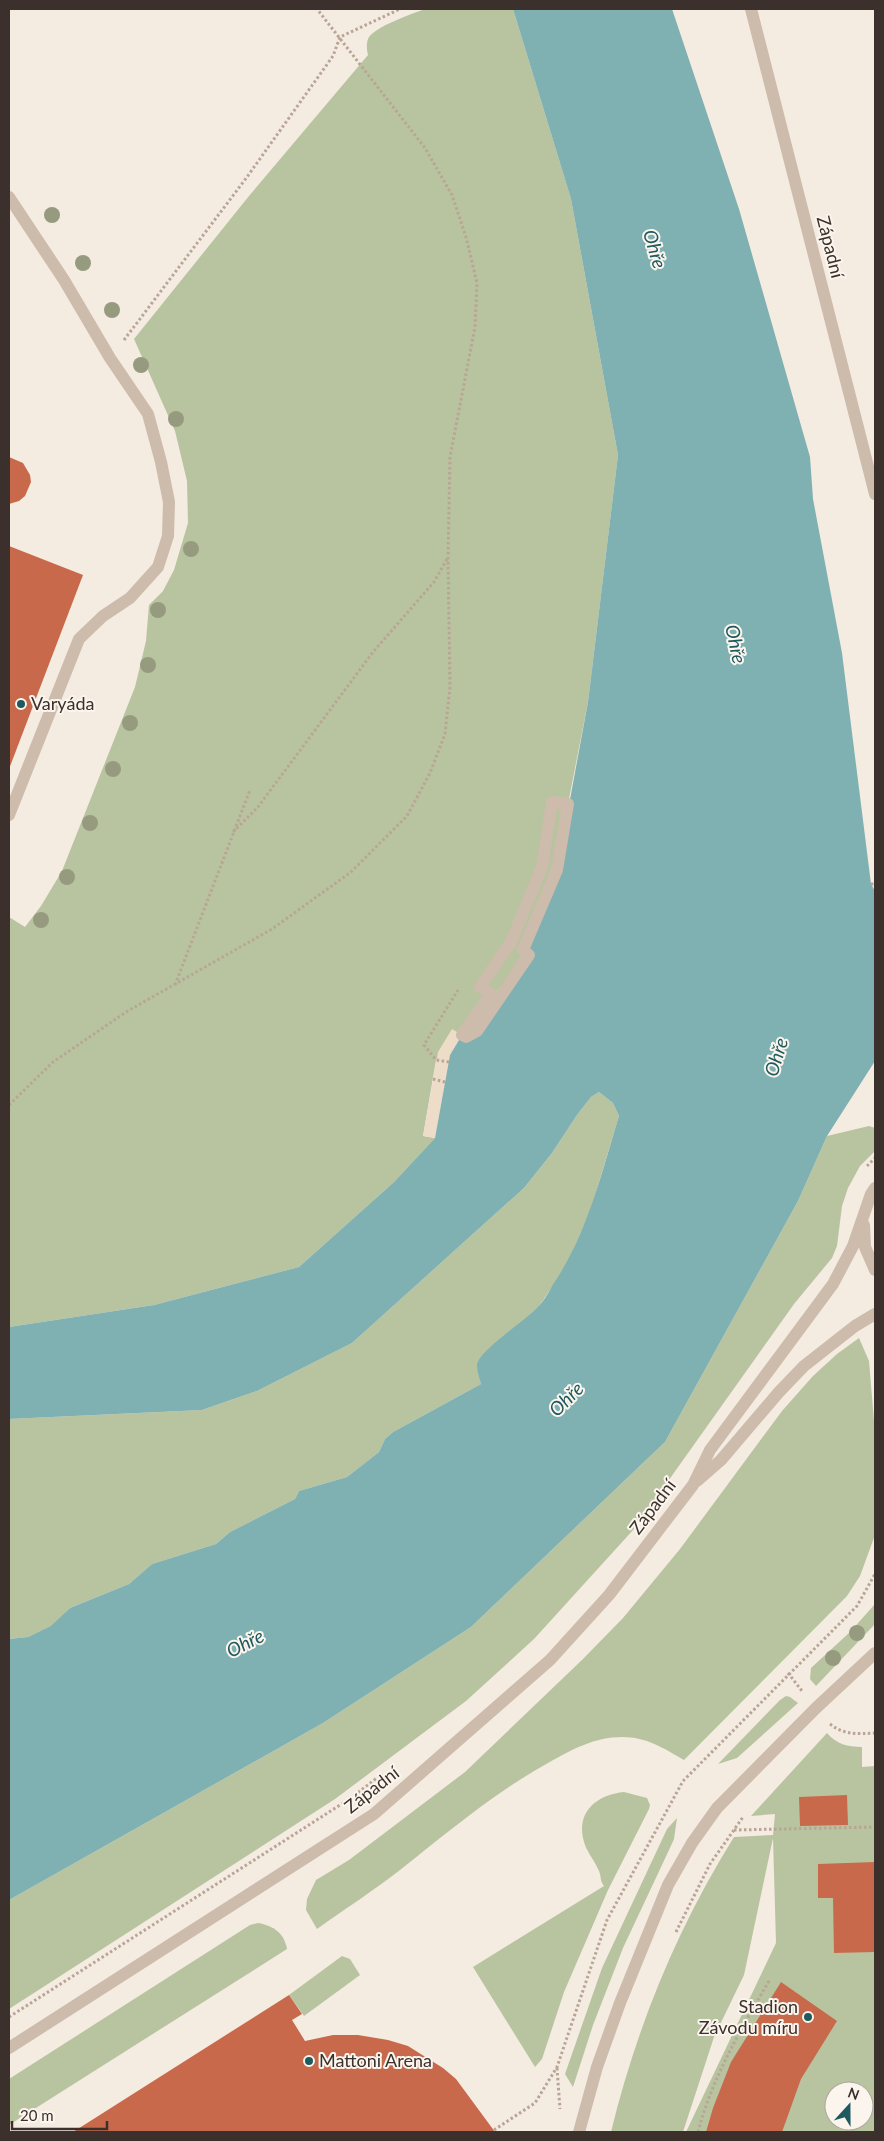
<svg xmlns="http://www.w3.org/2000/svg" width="884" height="2141" font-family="Lato,sans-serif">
<rect width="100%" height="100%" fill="#f4ebe1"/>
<g fill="#b8c4a0" fill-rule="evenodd">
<path d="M425,9H513L571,199L618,455L588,702L568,804L529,955L436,1060L423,1136L435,1138L394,1182L299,1267L154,1305L9,1327V917L25,927L41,906L62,871L135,687L146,641L149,605L163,591L174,570L188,523L187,481L175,431L134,339L249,196L368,55C367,50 366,45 368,39C373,27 412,14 425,9Z"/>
<path d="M599,1092L613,1103L619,1116L590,1212L567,1264L538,1308L516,1328L502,1338L478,1373L481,1384L393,1432L385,1439L379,1452L347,1477L299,1491L295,1499L230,1532L216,1544L152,1564L129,1584L70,1608L52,1626L28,1637L9,1639V1419L202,1410L257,1391L352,1343L524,1188L552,1153L577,1115L591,1097Z"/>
<path d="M869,1126L875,1128V1151L860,1166L848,1188L842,1206L837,1246L832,1258L794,1304L634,1529L534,1639L466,1701L335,1799L9,2009V1900L323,1723L471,1627L665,1442L798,1201L827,1136Z"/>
<path d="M859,1338L869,1361L875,1433V1535L860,1576L847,1596L684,1760C663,1748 647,1737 622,1737C594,1737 571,1750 548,1763C494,1793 448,1832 400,1870C373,1891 345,1909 317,1929L306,1910L307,1899L316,1880L349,1860L465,1772L583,1659L623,1618L680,1549L782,1411L813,1376L837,1354Z"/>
<path d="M875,1604V1624L816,1686L810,1679L811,1668L850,1632Z"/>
<path d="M786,1696L790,1697L798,1703L737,1758L718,1764L780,1700Z"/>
<path d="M827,1733C836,1744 848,1747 862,1747V1767L875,1766V2132H686L776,1943L773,1838L744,1975L714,2037L683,2132H611C636,2029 677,1928 734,1837L773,1835L775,1814L751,1816ZM834,2091H864V2121H834Z"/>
<path d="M624,1792L647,1798L650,1805L649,1809L608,1890L564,1992L542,2059L535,2067L473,1967L604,1886C599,1879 602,1876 598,1869C594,1860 588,1853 585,1845C574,1814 595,1795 624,1792Z"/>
<path d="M677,1818L674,1839L669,1850L623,1948L593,2025L573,2087L565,2074L602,1968L667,1829Z"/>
<path d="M258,1923C274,1926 284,1933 287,1949L9,2125V2079L250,1925Z"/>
<path d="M342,1956L350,1959L360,1975L304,2016L289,1995Z"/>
</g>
<path fill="#ecdcc8" d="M452,1029L462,1035L450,1055L435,1138L423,1136L438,1052Z"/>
<path fill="#7fb0b2" d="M513,9H672L739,209L810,457L813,499L842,653L871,884L875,891V1061L827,1136L798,1201L665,1442L471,1627L323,1723L9,1900V1639L28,1637L51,1626L70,1608L129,1584L152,1564L216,1544L230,1532L295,1499L299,1491L347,1477L379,1452L385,1439L393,1432L481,1384C479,1378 477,1371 477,1365C478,1351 525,1321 537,1308C543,1302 548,1294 552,1286C587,1235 601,1175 619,1116L613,1103L599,1092L591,1097L577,1115L552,1153L524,1188L352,1343L257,1391L202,1410L9,1419V1327L154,1305L299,1267L394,1182L435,1138L450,1055L462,1035L529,955L523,950L557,870L588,702L618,455L571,199Z"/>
<g fill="#c8694b">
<path d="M9,457L23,463L30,475L31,482L25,496L19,501L9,504Z"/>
<path d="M9,546L83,575L9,769Z"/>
<path d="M847,1795L848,1825L800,1826L799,1797Z"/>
<path d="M875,1862V1952L834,1953L833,1898H818V1864Z"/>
<path d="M781,1982L837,2021L801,2079L782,2132H706L713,2108L731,2062Z"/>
<path d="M289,1995L302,2014L292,2020L305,2041L333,2035H358L388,2040L408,2046L443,2068L456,2079L495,2132H73Z"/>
</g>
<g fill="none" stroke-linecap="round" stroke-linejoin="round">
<g stroke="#b9a596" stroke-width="3" stroke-dasharray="2.5 2.5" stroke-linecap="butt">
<path d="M124,340L247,177L333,56L340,37L400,9"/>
<path d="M233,832L258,807L373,652L434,582L447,559"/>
<path d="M871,884H875"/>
<path d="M175,985L250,790"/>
<path d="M449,1062L436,1060L424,1045L458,990"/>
<path d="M433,1079L445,1082"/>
<path d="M9,1105L53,1062L126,1012L272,929L351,872L407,816L430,773L445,734L450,687L448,558L450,457L475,327L477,283L466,237L452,195L425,148L317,9"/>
<path d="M867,1166L875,1158"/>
<path d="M788,1673L802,1691"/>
<path d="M830,1724C844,1735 858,1734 875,1733"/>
<path d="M734,1830L875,1827"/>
<path d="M676,1932L710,1864L743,1817"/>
<path d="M9,2017L351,1798L382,1774"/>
<path d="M557,2068L560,2109"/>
<path d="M494,2130L535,2103L557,2067L607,1920L683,1781L857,1606L875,1574"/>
<path d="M698,2132C712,2078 741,2029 769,1981"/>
</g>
<path stroke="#cdbbac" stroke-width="12" d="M9,197L64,280L110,358L148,414L161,462L169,502L168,536L158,567L130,598L103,616L79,639L9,815"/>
<path stroke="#cdbbac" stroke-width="12" d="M552,802L568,804L557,870L523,950L529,955L477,1031L466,1037L462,1035L491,994L480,987L511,942L542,867Z"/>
<g stroke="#cdbbac" stroke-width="12">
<path d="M751,9L875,494"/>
<path d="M579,2132L597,2067L620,2003L668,1885L692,1843L717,1808L816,1708L875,1653"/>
</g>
<g stroke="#cdbbac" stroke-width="12">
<path d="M864,1225L865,1247L875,1270"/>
<path d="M697,1481L721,1460L779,1392L804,1366L855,1326L875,1314"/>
<path d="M9,2048L374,1814L550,1660L609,1595L693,1485L710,1450L833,1284L853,1246L871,1194L875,1188"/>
</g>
</g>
<g fill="#969b7f">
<circle cx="52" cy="215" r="8"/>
<circle cx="83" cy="263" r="8"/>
<circle cx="112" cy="310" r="8"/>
<circle cx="141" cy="365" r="8"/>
<circle cx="176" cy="419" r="8"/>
<circle cx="191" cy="549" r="8"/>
<circle cx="158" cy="610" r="8"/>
<circle cx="148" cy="665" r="8"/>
<circle cx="130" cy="723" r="8"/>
<circle cx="113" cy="769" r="8"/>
<circle cx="90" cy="823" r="8"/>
<circle cx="67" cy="877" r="8"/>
<circle cx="41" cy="920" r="8"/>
<circle cx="857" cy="1633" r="8"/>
<circle cx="833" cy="1658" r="8"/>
</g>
<g fill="#1f5a5e" stroke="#fbf5ee" stroke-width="2">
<circle cx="21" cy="704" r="5"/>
<circle cx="808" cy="2017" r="5"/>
<circle cx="309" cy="2061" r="5"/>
</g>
<g text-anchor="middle" stroke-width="4" stroke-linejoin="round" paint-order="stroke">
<g font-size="18" fill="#3b302b" stroke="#fbf5ee">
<text transform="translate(830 247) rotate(76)" y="6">Západní</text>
<text transform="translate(653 1507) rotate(-53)" y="6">Západní</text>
<text transform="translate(372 1790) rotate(-38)" y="6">Západní</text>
</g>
<g font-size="18" fill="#3b302b" stroke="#fbf5ee" text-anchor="start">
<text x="31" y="710">Varyáda</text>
<text x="798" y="2013" text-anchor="end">Stadion<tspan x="798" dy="21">Závodu míru</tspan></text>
<text x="319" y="2067">Mattoni Arena</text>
</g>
<g font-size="19" font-style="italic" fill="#1f5a5e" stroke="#fbf5ee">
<text transform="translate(655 249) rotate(74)" y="7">Ohře</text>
<text transform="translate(736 644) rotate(78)" y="7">Ohře</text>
<text transform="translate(776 1057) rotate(-73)" y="7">Ohře</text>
<text transform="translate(566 1399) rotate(-45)" y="7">Ohře</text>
<text transform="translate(245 1643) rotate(-27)" y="7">Ohře</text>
</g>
</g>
<rect width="884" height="2141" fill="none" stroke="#3b302b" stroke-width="20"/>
<g transform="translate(849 2106) rotate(21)"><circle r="24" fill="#fbf5ee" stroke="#aea6a0"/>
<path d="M0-4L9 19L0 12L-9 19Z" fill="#1f5a5e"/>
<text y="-8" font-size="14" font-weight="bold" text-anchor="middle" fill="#3b302b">N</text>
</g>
<path d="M12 2121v8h95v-8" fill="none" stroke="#3b302b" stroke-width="2.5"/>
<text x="20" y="2121" font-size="15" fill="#3b302b" stroke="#fbf5ee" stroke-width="4" paint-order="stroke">20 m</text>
</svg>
